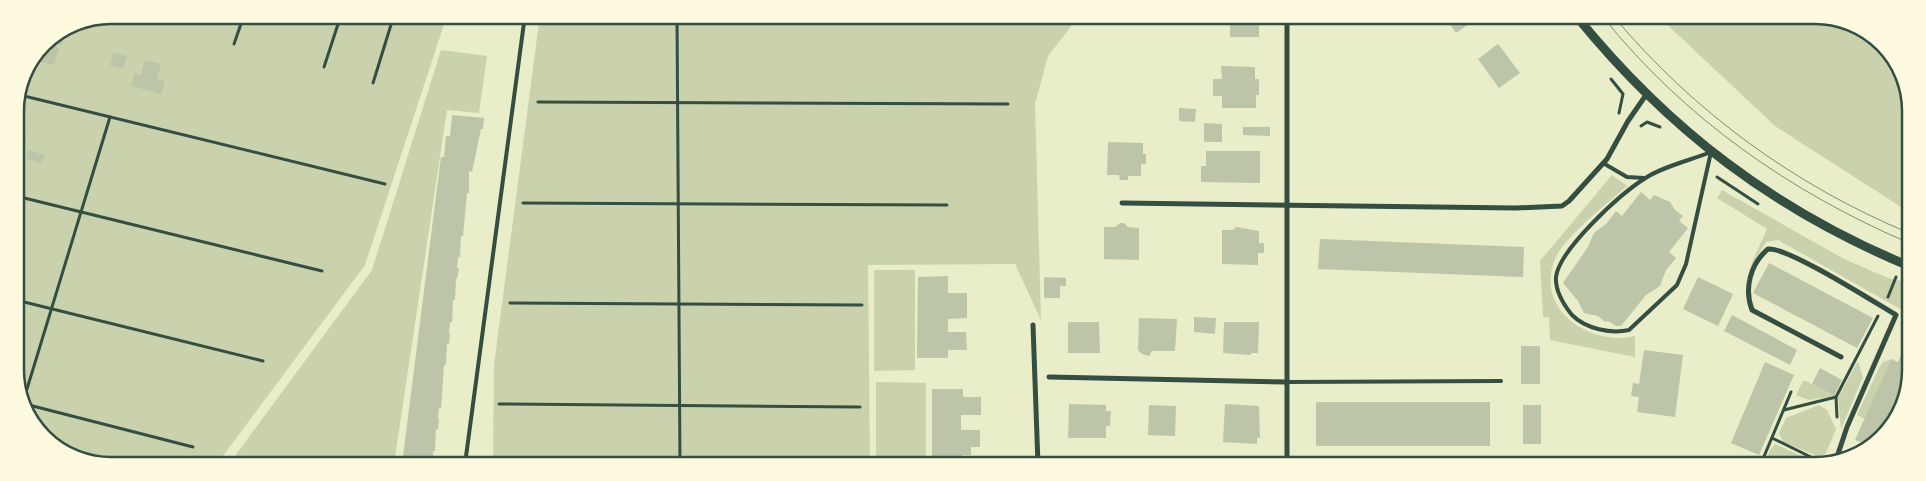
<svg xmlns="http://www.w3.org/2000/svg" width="1926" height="481" font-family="'Zilla Slab',serif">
<rect width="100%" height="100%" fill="#e9edc9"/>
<g fill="#cad2ad">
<path d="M110,15H447L365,265L217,464H92L43,438L17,389L15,105L43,43L74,22Z"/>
<path d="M540,15L1079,16L1048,56L1035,104L1041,320L1015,264L868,265L870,465H493L494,365Z"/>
<path d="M1659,17H1834L1883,43L1909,92V212L1775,126Z"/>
<path d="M441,50L487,56L479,113L447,110L394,464H229L372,270Z"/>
<path d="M1612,175L1627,186C1608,203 1564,237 1555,259C1534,309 1590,347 1635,336V357L1550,340L1549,317H1543L1540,261Z"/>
<path d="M1722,190L1844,259L1888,278L1909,283V314L1778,240L1766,242L1749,269L1767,229L1717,198Z"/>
<path d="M874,270H915V370L874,371Z"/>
<path d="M1891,359L1865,419L1857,415L1879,368L1883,362Z"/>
<path d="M1858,361L1863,377L1841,429L1838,398Z"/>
<path d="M1803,381H1806L1834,396L1809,400L1796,395Z"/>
<path d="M876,382L926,383V465H876Z"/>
<path d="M1819,405L1827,410L1836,429L1825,455L1820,457L1783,442L1779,433L1786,418Z"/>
<path d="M1775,444L1808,459L1809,466L1796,464L1795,466H1764L1770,450Z"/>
</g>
<g fill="#bcc5a7">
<path d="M185,15H194L191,26L183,24Z"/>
<path d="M1111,16H1163V25L1111,24Z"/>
<rect x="1230" y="16" width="29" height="21"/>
<rect x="1333" y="16" width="27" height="4"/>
<path d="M1444,16L1479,17L1456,33Z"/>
<path d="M59,32L65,33L61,46L51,42L52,37Z"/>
<path d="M46,44L59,48L54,65L41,62Z"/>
<path d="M1498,44L1520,73L1499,88L1478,59Z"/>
<path d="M113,53L127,56L123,69L110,66Z"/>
<path d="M145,60L161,64L157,79L165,81L161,94L131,86L135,73L141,75Z"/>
<path d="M1221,66L1255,67V79H1259V95H1256V108H1222V96H1213V79H1222Z"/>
<path d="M1179,108L1196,109L1195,122L1179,121Z"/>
<path d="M452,115L484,118L483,129H481L472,172L469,171V193H467L463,236H461L460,257H458L457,268L459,269L457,279H456L455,300H453L452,322H450L449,333H450L449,344L447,343L446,365H444L441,408H439L438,419H439L438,430L436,429L435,451H433V464H402L441,157H444L446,136H450Z"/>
<path d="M1204,123L1222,124V142H1204Z"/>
<path d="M1243,127H1270V136L1243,135Z"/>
<path d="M15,132L27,135L24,148L15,145Z"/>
<path d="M1108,142L1143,143V154H1146V164H1141V176H1128V180H1120L1119,175H1107Z"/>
<path d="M28,150L45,155L42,164L26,159Z"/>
<path d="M1206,151H1260V183L1201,182V166H1206Z"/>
<path d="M1641,192L1650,200L1654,195L1670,202L1675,210L1683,216L1679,221L1688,228L1669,252L1676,258L1666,270L1660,286L1646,295L1621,326H1616L1608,321L1605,322L1598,316L1584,313L1578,301L1563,283L1588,247L1594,233L1607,223L1616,211L1622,216Z"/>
<path d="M1120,223H1124L1128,227L1139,228V260L1104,259V227H1115Z"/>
<path d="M1236,227L1259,231V243H1264V253H1258V265L1222,264V230H1233Z"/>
<path d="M1320,239L1524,247L1523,277L1318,269Z"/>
<path d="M1769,263L1873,318L1857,348L1753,293Z"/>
<path d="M948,276V293H967V318L948,319V332H966L967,350H948V358H917L918,277Z"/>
<path d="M1044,277L1066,278V286H1060V298H1044Z"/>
<path d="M1698,277L1733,294L1718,326L1683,309Z"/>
<path d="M1732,315L1797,350L1790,365L1724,331Z"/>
<path d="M1194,317L1216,318L1215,334L1194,332Z"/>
<path d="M1139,318L1177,319L1175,351H1152L1149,356L1142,354L1138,350Z"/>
<path d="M1068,322H1099L1100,353H1068Z"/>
<path d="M1224,322H1259L1258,353H1251V355L1223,353Z"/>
<path d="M1909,337V389L1878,442L1870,446L1855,440L1891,359L1898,362Z"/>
<rect x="1521" y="346" width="19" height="38"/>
<path d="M1644,350L1683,355L1675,417L1637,412L1639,397L1631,396L1633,383L1639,384Z"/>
<path d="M1765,362L1794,375L1759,455L1731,443Z"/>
<path d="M1820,368L1842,380L1834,396L1812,384Z"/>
<path d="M932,389H963V397H981V415H961V430H980V447H971V455H962V465H932Z"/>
<rect x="1316" y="402" width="174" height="44"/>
<path d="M1069,404L1106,405V411H1111L1110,426H1106V438H1068Z"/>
<path d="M1225,404L1259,406L1260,438H1257V444L1223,442Z"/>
<path d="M1149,405L1176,406L1175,436L1148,435Z"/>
<rect x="1523" y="405" width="18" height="39"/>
<path d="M1544,459L1609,462V466H1544Z"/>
</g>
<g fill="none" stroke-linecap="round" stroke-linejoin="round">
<g stroke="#344e41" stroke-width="3">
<path d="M677,16L680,465"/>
<path d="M234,44L244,15"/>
<path d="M324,67L341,15"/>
<path d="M1611,79L1623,94L1619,113"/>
<path d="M373,83L394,15"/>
<path d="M20,95L385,184"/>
<path d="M538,102L1008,104"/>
<path d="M1641,126L1647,122L1660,127"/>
<path d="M1717,177L1758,204"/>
<path d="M16,196L322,271"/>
<path d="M523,203L947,205"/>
<path d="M1888,297L1896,277"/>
<path d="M16,300L263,361"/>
<path d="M510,303L862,305"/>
<path d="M23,402L110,117"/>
<path d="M25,404L193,447"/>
<path d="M499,404L860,407"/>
<path d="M1784,410L1836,397"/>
<path d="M1837,417L1836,397L1878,316"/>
<path d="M1772,438L1825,464"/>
<path d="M1760,466L1791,392"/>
</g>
<g stroke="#344e41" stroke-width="4">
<path d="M1711,152L1686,264L1677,285L1629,330C1611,334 1586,329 1572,315C1564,305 1555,291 1556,277C1559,250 1620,194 1644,179C1661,167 1691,160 1711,152Z"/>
<path d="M1603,163L1627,177L1644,178"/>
<path d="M1287,382L1501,381"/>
<path d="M465,464L525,15"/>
</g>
<g stroke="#344e41" stroke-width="5">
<path d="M1122,203L1516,208L1562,206L1569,201L1607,159L1628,121L1646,95"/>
<path d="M1033,325L1038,465"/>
<path d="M1049,377L1287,382"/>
<path d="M1836,460L1847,427L1896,315C1874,302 1788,247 1768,249C1750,264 1744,289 1752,310L1841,357"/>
<path d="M1287,465V16"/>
</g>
<path stroke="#344e41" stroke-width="9" d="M1577,17C1669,130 1774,210 1909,266"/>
<g stroke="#7c8e77" stroke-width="1">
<path d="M1603,17C1684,118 1790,192 1909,243"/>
<path d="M1614,17C1694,112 1794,185 1909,233"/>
</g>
</g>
<path d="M0 0H1926V481H0ZM111 24H1815A87 87 0 0 1 1902 111V370A87 87 0 0 1 1815 457H111A87 87 0 0 1 24 370V111A87 87 0 0 1 111 24Z" fill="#fefae0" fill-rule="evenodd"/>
<path fill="none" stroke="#344e41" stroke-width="2.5" d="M111 24H1815A87 87 0 0 1 1902 111V370A87 87 0 0 1 1815 457H111A87 87 0 0 1 24 370V111A87 87 0 0 1 111 24Z"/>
</svg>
